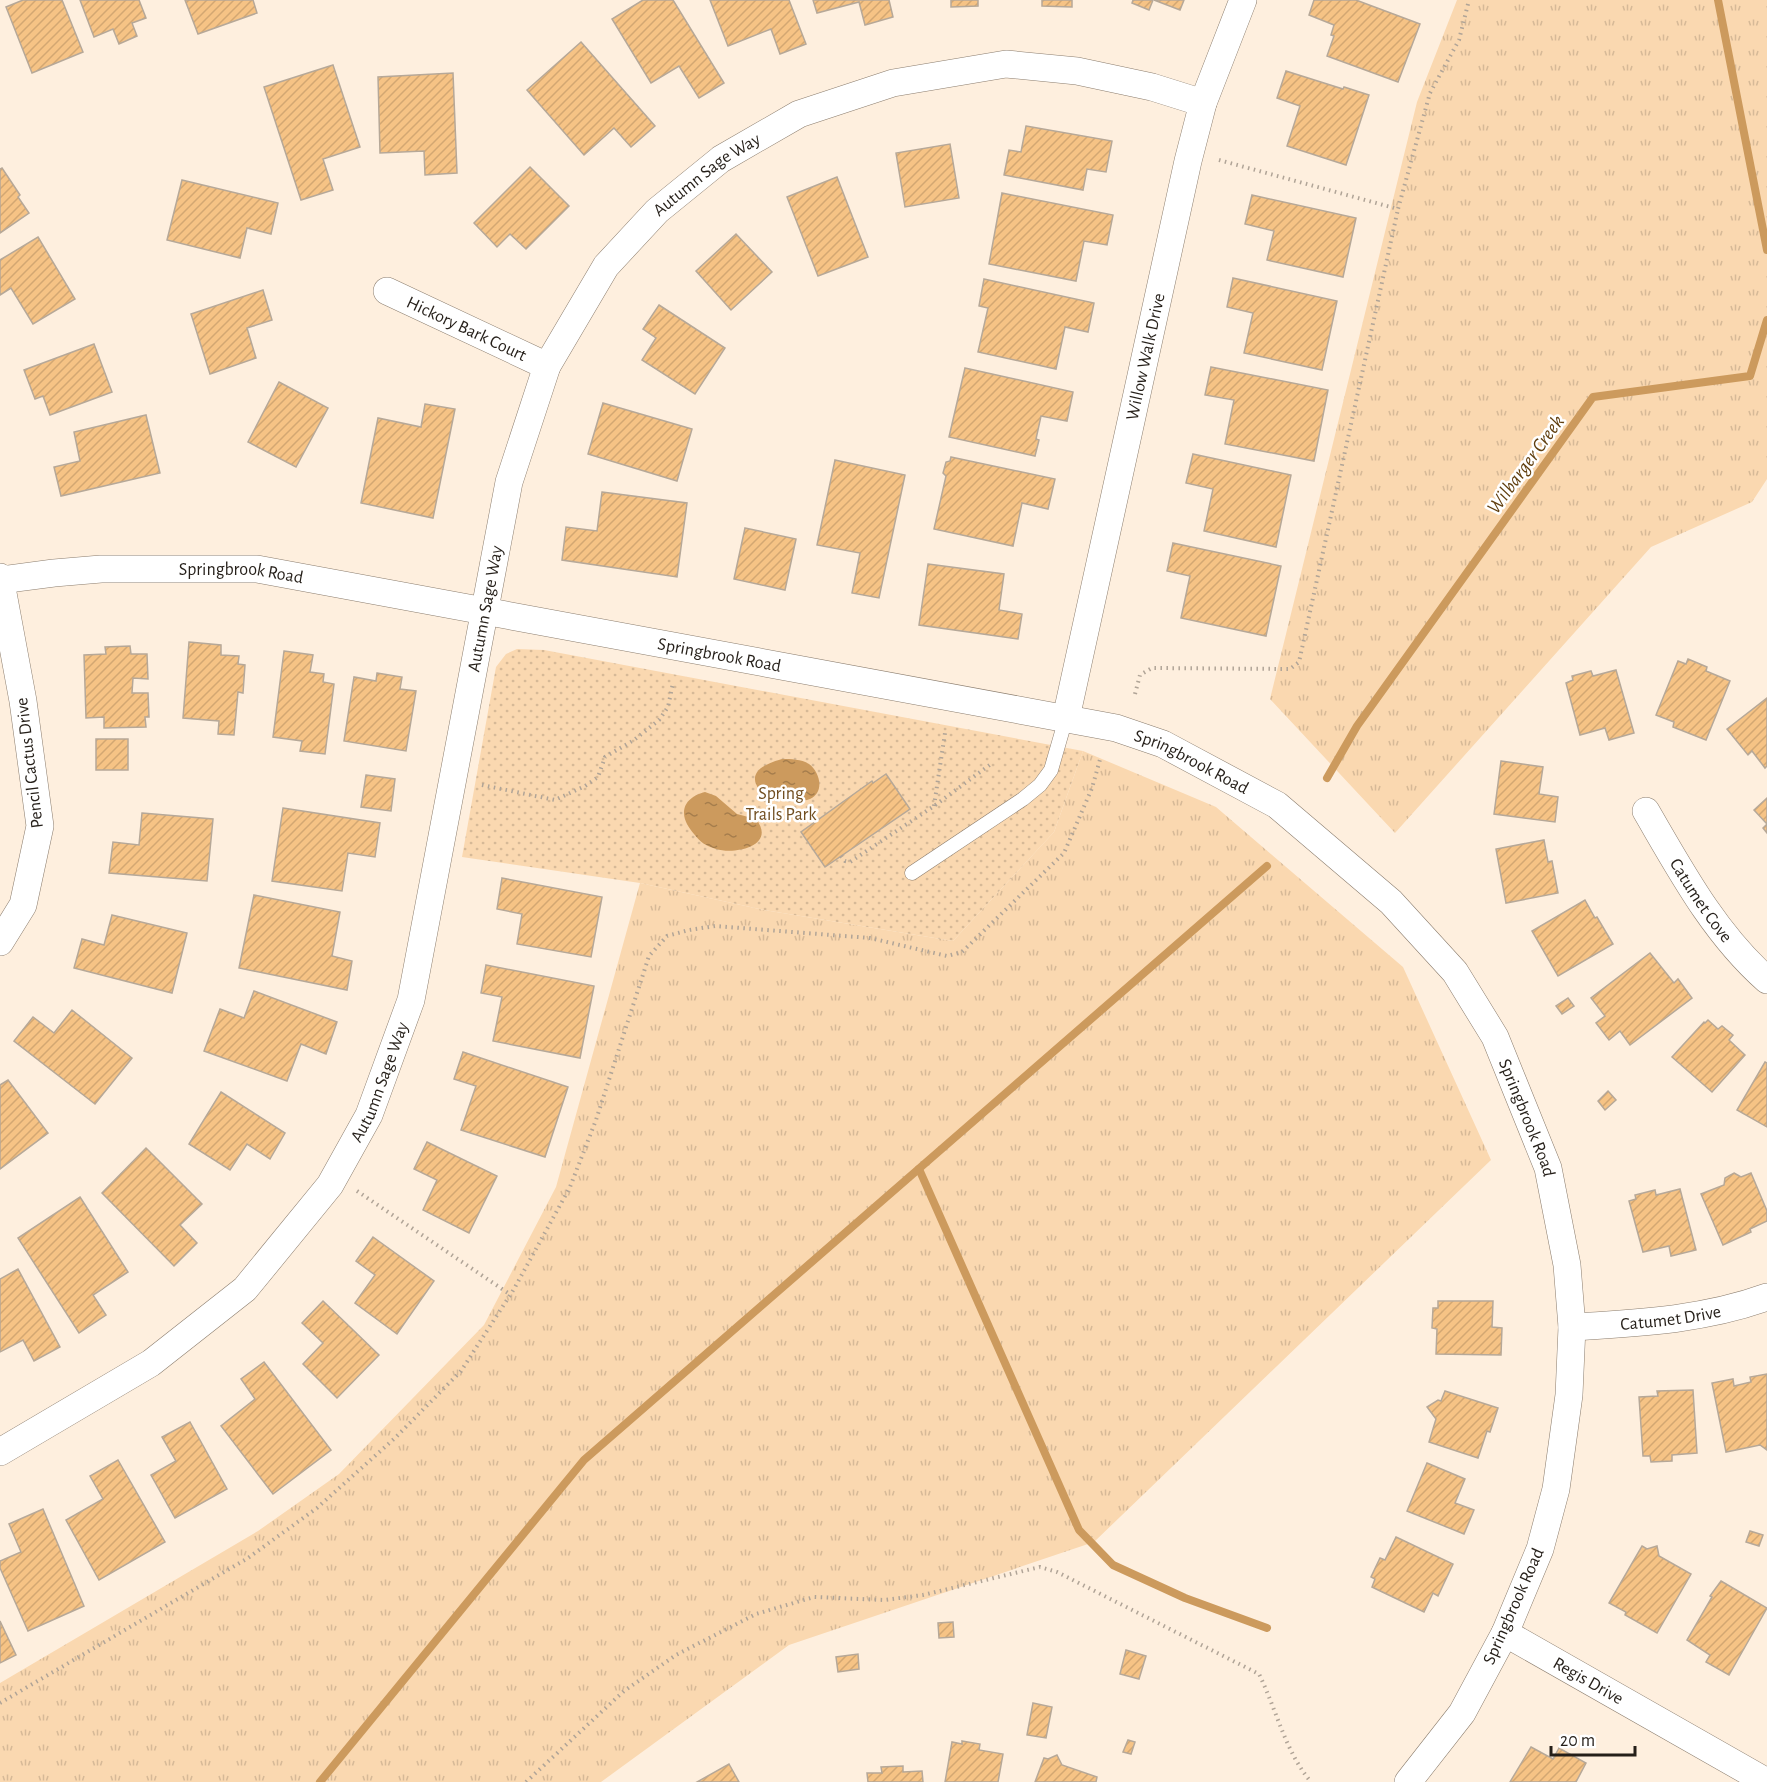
<svg xmlns="http://www.w3.org/2000/svg" width="1767" height="1782" font-family="'Alegreya Sans',sans-serif">
<defs>
<pattern id="grass-tufts" width="24" height="20" patternUnits="userSpaceOnUse" patternTransform="scale(1.5)"><rect width="24" height="20" fill="#fad8b0"/><path d="M3 7l-1-3M5 7V3M7 7l1-3M15 17l-1-3M17 17v-4M19 17l1-3" fill="none" stroke="#d6b997"/></pattern>
<pattern id="park-dots" width="8" height="8" patternUnits="userSpaceOnUse" patternTransform="scale(1.5)"><rect width="8" height="8" fill="#fad8b0"/><path d="M2 2h.1M6 6h.1" fill="none" stroke="#d6b997" stroke-width="1.8" stroke-linecap="round"/></pattern>
<pattern id="water-ripples" width="26" height="14" patternUnits="userSpaceOnUse" patternTransform="scale(1.5)"><rect width="26" height="14" fill="#cc9a5d"/><path d="M2 4q2-2 4 0t4 0M15 11q2-2 4 0t4 0" fill="none" stroke="#a57d4c"/></pattern>
<pattern id="building-hatch" width="6" height="6" patternUnits="userSpaceOnUse" patternTransform="scale(1.5)"><rect width="6" height="6" fill="#f6c385"/><path d="M-1 1l2-2M0 6l6-6M5 7l2-2" fill="none" stroke="#d3a772"/></pattern>
</defs>
<rect width="100%" height="100%" fill="#feefde"/>
<g fill="url(#grass-tufts)">
<path d="M1457,0H1767V479L1752,502L1651,547L1395,833L1270,699L1417,102Z"/>
<path d="M1083,751L1216,807L1403,967L1491,1160L1094,1542L789,1645L601,1782H0V1683L258,1531L339,1474L484,1325L556,1187L640,883L764,910L953,941L1054,832Z"/>
</g>
<path fill="url(#park-dots)" d="M517,649L544,650L1083,751L1054,832L953,941L764,910L640,883L462,857L496,667L506,654Z"/>
<g fill="url(#water-ripples)">
<path d="M782,759C791,759 801,759 809,764C820,772 825,792 810,799C798,804 792,792 780,791C774,790 767,793 762,791C758,789 758,788 756,784C750,769 771,762 782,759Z"/>
<path d="M705,792L716,796L737,814L756,819C777,846 735,855 716,849C706,846 700,842 694,834C689,828 684,821 684,813C684,801 694,795 705,792Z"/>
</g>
<g fill="none" stroke-linecap="round" stroke-linejoin="round">
<g stroke="#cc9a5d" stroke-width="8">
<path d="M1718,0L1767,250"/>
<path d="M1327,778L1357,726L1593,397L1750,376L1767,320"/>
<path d="M919,1169L1079,1530L1113,1565L1185,1598L1267,1628"/>
<path d="M320,1782L584,1460L1267,866"/>
</g>
</g>
<g fill="url(#building-hatch)" stroke="#b6a898" stroke-width="1.5">
<path d="M23,0H62L83,52L32,73L6,7Z"/>
<path d="M80,0H139L146,18L132,23L137,36L119,44L113,29L94,37Z"/>
<path d="M185,0H253L257,13L198,34Z"/>
<path d="M643,0H673L724,83L699,98L679,66L651,83L612,19Z"/>
<path d="M710,0H789L806,44L780,54L771,29L728,46Z"/>
<path d="M813,0H889L893,17L865,25L859,2L817,13Z"/>
<path d="M951,0H978V6L951,7Z"/>
<path d="M1042,0H1072V7L1042,6Z"/>
<path d="M1133,0H1153L1149,10L1132,3Z"/>
<path d="M1154,0H1184L1180,10Z"/>
<path d="M1314,0H1356L1420,24L1398,82L1327,56L1334,36L1331,35L1334,25L1309,15Z"/>
<path d="M581,42L655,126L631,147L614,128L584,155L527,90Z"/>
<path d="M333,65L360,147L323,159L333,190L301,200L264,87Z"/>
<path d="M1286,71L1343,89L1344,87L1369,95L1346,165L1287,146L1300,106L1277,98Z"/>
<path d="M453,73L457,173L425,175L424,151L380,153L378,77Z"/>
<path d="M1026,126L1112,141L1106,172L1087,169L1083,190L1004,175L1009,150L1021,152Z"/>
<path d="M950,144L959,198L905,207L896,153Z"/>
<path d="M530,167L569,206L526,249L510,234L497,247L474,223Z"/>
<path d="M2,168L20,195L18,197L29,213L0,233V169Z"/>
<path d="M837,177L868,257L818,276L787,197Z"/>
<path d="M182,180L278,203L271,234L247,228L240,258L167,240Z"/>
<path d="M1002,193L1113,215L1107,245L1084,241L1076,281L989,264Z"/>
<path d="M1252,195L1356,218L1343,277L1267,260L1274,231L1245,224Z"/>
<path d="M736,234L772,272L731,310L696,271Z"/>
<path d="M38,237L75,299L33,324L11,288L0,295V260Z"/>
<path d="M1233,278L1337,301L1322,370L1244,353L1253,313L1227,307Z"/>
<path d="M984,279L1094,303L1088,332L1065,327L1056,369L978,352L988,308L979,306Z"/>
<path d="M263,290L272,320L247,328L256,358L210,374L191,314Z"/>
<path d="M659,305L725,348L695,394L642,360L656,338L643,329Z"/>
<path d="M94,344L112,392L50,415L43,396L35,399L24,370Z"/>
<path d="M1211,367L1328,390L1314,461L1225,444L1234,400L1205,395Z"/>
<path d="M965,368L1073,392L1067,421L1041,416L1036,439L1039,440L1035,456L949,437Z"/>
<path d="M279,382L328,408L296,467L248,442Z"/>
<path d="M603,403L692,429L677,481L588,454Z"/>
<path d="M425,404L455,409L433,518L361,503L378,418L421,427Z"/>
<path d="M146,415L160,473L61,496L54,467L80,461L74,432Z"/>
<path d="M1193,454L1291,475L1276,547L1204,531L1213,489L1186,483Z"/>
<path d="M951,457L1055,479L1048,509L1022,503L1013,546L934,529L946,476L943,473L946,462L950,461Z"/>
<path d="M835,460L905,475L879,598L852,593L860,553L817,545Z"/>
<path d="M602,492L687,503L677,577L562,560L566,527L597,531Z"/>
<path d="M745,528L796,539L785,590L734,579Z"/>
<path d="M1173,543L1281,566L1266,636L1181,618L1190,576L1167,571Z"/>
<path d="M928,564L1004,574L999,610L1022,614L1018,639L919,625Z"/>
<path d="M189,642L221,645V655L239,656L238,664L245,665L243,693L238,692L234,735L218,734L219,721L183,718Z"/>
<path d="M130,646L131,654H147L148,679L133,678L132,693H148L149,717H145L146,727L104,728V717L86,718L84,655L106,654L105,647Z"/>
<path d="M284,651L313,655L310,672L324,674L323,682L334,684L325,754L300,751L302,741L273,737Z"/>
<path d="M1688,659L1707,667L1706,671L1730,681L1706,740L1673,727L1674,722L1656,715L1678,661L1686,664Z"/>
<path d="M1616,670L1634,733L1609,740L1605,728L1580,735L1566,683L1573,680L1572,676L1591,671L1593,676Z"/>
<path d="M377,673L402,677L400,689L416,691L406,751L344,741L354,677L376,681Z"/>
<path d="M1767,698V766L1765,768L1752,751L1748,755L1727,729Z"/>
<rect x="96" y="739" width="32" height="31"/>
<path d="M1501,761L1543,767L1539,794L1558,797L1555,822L1494,814Z"/>
<path d="M886,774L910,809L825,867L801,832L872,781L873,783Z"/>
<path d="M366,775L395,779L391,811L361,807Z"/>
<path d="M1767,798V833L1763,828L1767,824L1754,810Z"/>
<path d="M283,808L380,823L375,857L348,853L342,891L272,881Z"/>
<path d="M142,813L213,819L207,881L109,873L113,842L139,845Z"/>
<path d="M1544,840L1548,862L1552,861L1558,893L1506,903L1496,849Z"/>
<path d="M502,878L602,897L591,957L517,944L522,914L497,909Z"/>
<path d="M254,895L340,912L332,956L352,961L347,990L239,968Z"/>
<path d="M1585,900L1595,918L1597,917L1613,944L1558,976L1532,931Z"/>
<path d="M112,915L187,933L172,993L74,968L82,939L104,945Z"/>
<path d="M1650,953L1674,983L1678,979L1692,998L1630,1045L1620,1031L1609,1040L1596,1023L1605,1016L1591,998Z"/>
<path d="M486,965L594,986L580,1058L493,1041L502,997L481,993Z"/>
<path d="M254,991L337,1022L326,1054L301,1044L287,1081L204,1051L220,1009L244,1018Z"/>
<path d="M1568,998L1574,1006L1562,1014L1556,1006Z"/>
<path d="M72,1010L132,1058L95,1104L14,1041L33,1017L54,1033Z"/>
<path d="M1708,1020L1718,1029L1722,1026L1733,1035L1729,1040L1745,1055L1712,1092L1672,1057L1704,1022L1705,1023Z"/>
<path d="M463,1052L568,1087L545,1157L461,1130L476,1086L454,1079Z"/>
<path d="M1765,1062L1767,1063V1127L1737,1110Z"/>
<path d="M8,1080L48,1133L0,1169V1085Z"/>
<path d="M1608,1091L1616,1100L1605,1110L1598,1101Z"/>
<path d="M221,1092L285,1133L270,1159L247,1144L230,1170L189,1144Z"/>
<path d="M427,1142L497,1176L469,1233L423,1210L437,1180L414,1169Z"/>
<path d="M146,1148L202,1204L180,1225L197,1243L174,1266L102,1193Z"/>
<path d="M1734,1173L1741,1177L1751,1173L1767,1211V1221L1750,1229L1751,1232L1723,1245L1701,1194L1724,1185L1725,1178Z"/>
<path d="M1680,1189L1696,1250L1671,1256L1669,1246L1643,1252L1629,1201L1636,1199L1635,1195L1655,1190L1656,1195Z"/>
<path d="M80,1197L128,1272L93,1295L106,1315L79,1333L18,1238Z"/>
<path d="M373,1237L434,1281L397,1334L355,1303L375,1275L356,1261Z"/>
<path d="M18,1269L60,1347L34,1361L23,1340L0,1352V1279Z"/>
<path d="M323,1301L379,1355L337,1398L303,1364L323,1343L302,1323Z"/>
<path d="M1438,1301H1493L1492,1327L1502,1328L1501,1355L1436,1354L1437,1329L1432,1328L1433,1308H1438Z"/>
<path d="M264,1362L331,1450L273,1494L221,1426L255,1399L241,1379Z"/>
<path d="M1767,1374V1450L1760,1445L1726,1452L1712,1383L1733,1379L1734,1386L1751,1382L1750,1377Z"/>
<path d="M1693,1390L1697,1453L1672,1455V1461L1651,1462L1650,1456H1643L1639,1397L1658,1396L1657,1391Z"/>
<path d="M1445,1391L1498,1408L1490,1432L1487,1431L1478,1458L1429,1442L1436,1419L1427,1407L1438,1400L1441,1401Z"/>
<path d="M190,1422L227,1489L175,1518L151,1475L176,1461L162,1437Z"/>
<path d="M118,1460L165,1542L99,1580L66,1520L103,1499L90,1476Z"/>
<path d="M1427,1463L1465,1479L1455,1503L1474,1510L1464,1534L1407,1511Z"/>
<path d="M43,1509L84,1606L28,1631L0,1568V1561L21,1552L9,1524Z"/>
<path d="M1750,1531L1763,1535L1759,1546L1746,1542Z"/>
<path d="M1396,1537L1453,1564L1438,1596L1433,1593L1424,1612L1372,1587L1375,1579L1371,1577L1380,1558L1385,1560Z"/>
<path d="M1642,1546L1647,1549L1657,1546L1659,1556L1691,1574L1657,1633L1625,1615L1626,1612L1609,1603Z"/>
<path d="M1721,1581L1767,1608L1729,1675L1706,1662L1710,1655L1687,1640L1712,1597L1710,1596Z"/>
<path d="M0,1621L16,1655L0,1663Z"/>
<path d="M953,1622L954,1637L939,1638L938,1623Z"/>
<path d="M1126,1650L1146,1656L1139,1679L1120,1674Z"/>
<path d="M858,1654L859,1669L838,1672L836,1657Z"/>
<path d="M1033,1703L1052,1707L1046,1738L1027,1735Z"/>
<path d="M1128,1740L1135,1742L1131,1754L1123,1752Z"/>
<path d="M962,1741L980,1744L979,1750L1003,1754L998,1782H945L952,1742L962,1744Z"/>
<path d="M1531,1747L1553,1759L1559,1748L1586,1763L1576,1782H1510Z"/>
<path d="M1057,1755L1062,1765L1097,1777L1096,1782H1035L1044,1758L1048,1759Z"/>
<path d="M729,1764L739,1782H697Z"/>
<path d="M903,1766V1772L922,1771L923,1782H868L867,1773H882L881,1767Z"/>
</g>
<g fill="none" stroke-linecap="round" stroke-linejoin="round">
<defs>
<path id="lane" d="M912,873L1023,799L1040,785L1051,770L1066,718"/>
<g id="street">
<path id="s1" d="M387,291L547,366"/>
<path d="M0,577L23,701L40,826L23,905L0,942"/>
<path id="s2" d="M0,580L54,573L101,569H257L1116,728L1163,744L1277,805L1391,902L1455,972L1495,1037L1548,1168L1567,1265L1572,1327L1569,1395L1556,1489L1540,1549L1505,1633L1462,1713L1408,1782"/>
<path id="s3" d="M1066,718L1188,161L1203,103L1243,0"/>
<path id="s4" d="M1646,811C1681,871 1714,933 1767,980"/>
<path id="s5" d="M1572,1327C1638,1323 1704,1320 1767,1297"/>
<path id="s6" d="M0,1452L151,1363L245,1289L330,1185L369,1115L411,1000L509,482L547,366L606,266L657,211L721,159L799,114L893,83L1006,64L1077,71L1152,87L1203,103"/>
<path id="s7" d="M1505,1633L1767,1782"/>
</g>
</defs>
<use href="#lane" stroke="#8b7d6e" stroke-width="15"/>
<use href="#street" stroke="#8b7d6e" stroke-width="28"/>
<g stroke="#b0a497" stroke-width="4" stroke-dasharray="1.5 4.5" stroke-linecap="butt">
<path d="M1219,160L1398,209L1430,93L1459,40L1469,0"/>
<path d="M1135,694L1140,675L1152,668L1290,669L1299,662L1398,209"/>
<path d="M482,785L555,800L585,786L598,777L605,757L634,740L659,720L668,707L673,683"/>
<path d="M934,806L945,733"/>
<path d="M841,856L845,861L850,862L934,806L991,764"/>
<path d="M357,1191L511,1295"/>
<path d="M0,1703L248,1558L317,1508L396,1437L461,1371L514,1289L570,1187L596,1120L649,956L667,936L689,930L715,926L870,938L947,956L962,952L1064,853L1092,788L1101,756"/>
<path d="M526,1782L624,1691L676,1655L756,1614L814,1597L884,1600L923,1595L1040,1567L1057,1572L1259,1674C1277,1711 1285,1751 1311,1782"/>
</g>
<use href="#lane" stroke="#fff" stroke-width="14"/>
<use href="#street" stroke="#fff" stroke-width="27"/>
</g>
<g text-anchor="middle" stroke-width="5" stroke-linejoin="round" paint-order="stroke">
<g font-size="18" fill="#251f19" stroke="#fff">
<text dy="6" stroke="none"><textPath href="#s6" startOffset="1534">Autumn Sage Way</textPath></text>
<text dy="6" stroke="none"><textPath href="#s1" startOffset="88">Hickory Bark Court</textPath></text>
<text dy="6" stroke="none"><textPath href="#s3" startOffset="370">Willow Walk Drive</textPath></text>
<text dy="6" stroke="none"><textPath href="#s2" startOffset="242">Springbrook Road</textPath></text>
<text dy="6" stroke="none"><textPath href="#s6" startOffset="1030">Autumn Sage Way</textPath></text>
<text dy="6" stroke="none"><textPath href="#s2" startOffset="728">Springbrook Road</textPath></text>
<text dy="6" stroke="none"><textPath href="#s2" startOffset="1214">Springbrook Road</textPath></text>
<text transform="translate(29 763) rotate(-97)" y="6">Pencil Cactus Drive</text>
<text dy="6" stroke="none"><textPath href="#s4" startOffset="105">Catumet Cove</textPath></text>
<text dy="6" stroke="none"><textPath href="#s6" startOffset="544">Autumn Sage Way</textPath></text>
<text dy="6" stroke="none"><textPath href="#s2" startOffset="1718">Springbrook Road</textPath></text>
<text dy="6" stroke="none"><textPath href="#s5" startOffset="99">Catumet Drive</textPath></text>
<text transform="translate(1513 1606) rotate(-66)" y="6">Springbrook Road</text>
<text dy="6" stroke="none"><textPath href="#s7" startOffset="96">Regis Drive</textPath></text>
</g>
<g font-size="18" fill="#714e20" stroke="#fff">
<text x="781" y="799">Spring<tspan x="781" dy="21">Trails Park</tspan></text>
</g>
<g font-size="20" font-style="italic" fill="#613f0f" stroke="#fff">
<text transform="translate(1525 464) rotate(-54)" y="7">Wilbarger Creek</text>
</g>
</g>
<path d="M1551 1746v9h84v-9" fill="none" stroke="#251f19" stroke-width="3"/>
<text x="1560" y="1746" font-size="18" fill="#251f19" stroke="#ffffff" stroke-width="4.5" paint-order="stroke">20 m</text>
</svg>
